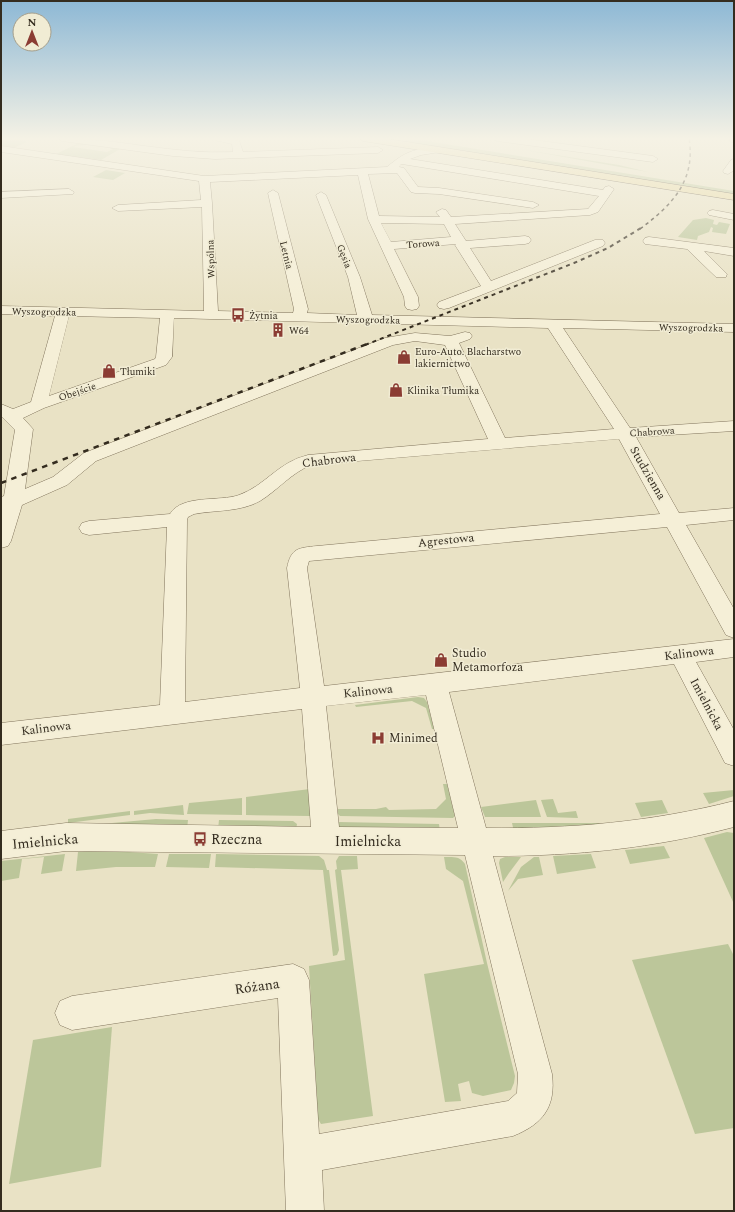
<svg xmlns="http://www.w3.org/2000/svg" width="735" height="1212" font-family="Spectral,serif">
<rect width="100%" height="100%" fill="#e9e2c5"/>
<g fill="#bcc69a">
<path d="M8,138L27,140L24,141L27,142L13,148L1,146V141Z"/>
<path d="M415,139L734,191V195L403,142Z"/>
<path d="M79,143L90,144C84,146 79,144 73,147L107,152L113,149H110L112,147L120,149L101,160L56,154Z"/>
<path d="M525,150L619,165L648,172Z"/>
<path d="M106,170L125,173L113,180L93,177Z"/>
<path d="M706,218L714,220L713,224L717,225L719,222L730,224L726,234L712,232L713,228L711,227L709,232L698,236L697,240L678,237L693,220Z"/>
<path d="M418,697L424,698L427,702L434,729H432L426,708L412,701L356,707L355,705Z"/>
<path d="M443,784H447L455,816L453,818L340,816L338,814V809H376L386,807L389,810L436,809L446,799Z"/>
<path d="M310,789L312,810L310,816L246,815V797Z"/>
<path d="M734,790V796L709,804L703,793Z"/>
<path d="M242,798V815L187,814L189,803Z"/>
<path d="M553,799L558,813L576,811L578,818L547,817L541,800Z"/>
<path d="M536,800L541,817H485L481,807Z"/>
<path d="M662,800L668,813L641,817L635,803Z"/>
<path d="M183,805L184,815L150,813L134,815V811Z"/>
<path d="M130,811V815L68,823V819Z"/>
<path d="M156,819L188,820L187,829L90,825Z"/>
<path d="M219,820L293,821L297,824L296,830L218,829Z"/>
<path d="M338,822L439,824L440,832L339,828Z"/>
<path d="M512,823H600L597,827L514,832Z"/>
<path d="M727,832L734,833V904L704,838Z"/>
<path d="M664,846L670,858L630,864L625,850Z"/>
<path d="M99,850L158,854L155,867H116L76,871L78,852Z"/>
<path d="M65,854L62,871L41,874L44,857L22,859L19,878L1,881V861Z"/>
<path d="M169,854H211L209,868L166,867Z"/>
<path d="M216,854L319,856L324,860L327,870H329L339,950L337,955L333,956L323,870L215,867Z"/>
<path d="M591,854L596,868L557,874L553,856Z"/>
<path d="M339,856H357L358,869L341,870L373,1116L321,1124L318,1119L309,966L345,960L335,870L337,869L336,861Z"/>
<path d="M444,857C453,857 460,856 465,864L487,963L515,1076L514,1083L511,1090L483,1096L472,1093L469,1081L458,1084L461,1101L445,1102L424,974L484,964L463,881L446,869Z"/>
<path d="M505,857H521L509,873L503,882L499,863L500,859Z"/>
<path d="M534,857H539L543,875L518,879L508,891L521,867Z"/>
<path d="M728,944L734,956V1128L695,1134L632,960Z"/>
<path d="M112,1027L101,1167L9,1184L33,1040Z"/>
</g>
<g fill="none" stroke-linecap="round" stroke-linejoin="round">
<defs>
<g id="minor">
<path d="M58,138C117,138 174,155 233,152L232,144L215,140L214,138H231L239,140L243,152L378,147L383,150L378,153L215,159L173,156L62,141Z"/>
<path d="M493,138H519L653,156L658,159L653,162L497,141Z"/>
<path d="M729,138H734V143L731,142Z"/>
<path d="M1,146L204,176L387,167C405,152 413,149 437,147L442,150L440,152L421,155L410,159L603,190L605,187L609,186L614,189L598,212L590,215L455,224L466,241L525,236L529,237L531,240L529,243L525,244L470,248L491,281L595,240H603L605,243L603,246L449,308L444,309L439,308L437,305L439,302L481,286L455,245L456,244L394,249L418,297L419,306L417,309L412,310L407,309L405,306L404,297L368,219L358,175L210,182L212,203L218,311L293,313L294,309L268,193L273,190L278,193L308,309L307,313L357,315L348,277L316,195L321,192L326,195L360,277L372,315L734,324V332L563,328L630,428L734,421V431L636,437L679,513L734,508V520L686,525L734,609V638L726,635L667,527L309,561L307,568L324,686L734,639V657L696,662L734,730V766L725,763L674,664L449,692L486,828C571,829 651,822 734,801V827C654,848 576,856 493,856L552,1074C556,1107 543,1124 513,1136L322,1170L324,1211H286L278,998L72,1030L60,1025L55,1013L60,1001L72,996L293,964L304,969L309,980L319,1134L508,1101L517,1093L518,1074L465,855L66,851L1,859V831L66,823L311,827L302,709L1,745V723L160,705L167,527L89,535L82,533L79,528L82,523L89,521L170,514C182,494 220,502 239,495C265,486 278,462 308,455L488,439L445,345L415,341L393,345L96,461L67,485L22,505L11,541L8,546L1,548V497L4,496L15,430L1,416V404L13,409L31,402L55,316L1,314V306L204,311V308L202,207L118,211L112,208L118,205L201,200L199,181L1,152ZM401,164H402L599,196L588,209L451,217L446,210L442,209L436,212L440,217L379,216L368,174L397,173L411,192L415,193L439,194L533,208L539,205L533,202L439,188L418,187L404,168L399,167ZM381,223L444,224L451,237L391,242ZM69,316L160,318L156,357L155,359L49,396ZM174,318L548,328L614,429L505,438L459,343L470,339L472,336L470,333L465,332L450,336L415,333L385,338L84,453L53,477L25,489L33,429L23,418L44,408L166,365L172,357ZM619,439L660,514L317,546C298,548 291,548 287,568L300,688L185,702L187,520L188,517L194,514C215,510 241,512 260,501C278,490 291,473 311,465ZM426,695L458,828L339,827L326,706Z"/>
<path d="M734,159L733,171L728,174L724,173L723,171L731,160Z"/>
<path d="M69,189L74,192L73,194L1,198V192Z"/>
<path d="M713,210L734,214V220L709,215L707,213L709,211Z"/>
<path d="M649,237L734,248V256L704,251L727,274L726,277H716L687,249L645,244L643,241L645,238Z"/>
</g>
<path id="major" d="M359,138H382L734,194V200L363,141Z"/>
</defs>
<use href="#minor" stroke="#82755d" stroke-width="1"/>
<use href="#major" stroke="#514331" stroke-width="1"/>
<use href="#minor" fill="#f5efd7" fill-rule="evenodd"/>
<use href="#major" fill="#e9daa1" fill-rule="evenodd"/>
<path stroke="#342c1f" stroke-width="1.5" stroke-dasharray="3.5 3.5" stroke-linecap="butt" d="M640,229C672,205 696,181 689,138"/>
<path stroke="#342c1f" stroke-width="2" stroke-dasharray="4 4" stroke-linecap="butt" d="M365,345L574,263L608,248L641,228"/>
<path stroke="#342c1f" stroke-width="2.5" stroke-dasharray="5.5 5.5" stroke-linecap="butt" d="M1,483L367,344"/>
</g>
<linearGradient id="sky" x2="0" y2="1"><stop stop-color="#8db8d5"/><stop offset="0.45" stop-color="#f5f2e5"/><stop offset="1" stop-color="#f5f2e5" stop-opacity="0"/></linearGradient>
<rect width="735" height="308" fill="url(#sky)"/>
<defs>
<symbol id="bus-bare" viewBox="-9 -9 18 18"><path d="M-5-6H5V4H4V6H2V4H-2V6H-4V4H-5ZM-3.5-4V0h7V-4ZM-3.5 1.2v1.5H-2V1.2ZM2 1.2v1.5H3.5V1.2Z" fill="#8b3c33" stroke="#f1ecd4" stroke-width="2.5" paint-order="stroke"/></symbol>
<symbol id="building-bare" viewBox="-9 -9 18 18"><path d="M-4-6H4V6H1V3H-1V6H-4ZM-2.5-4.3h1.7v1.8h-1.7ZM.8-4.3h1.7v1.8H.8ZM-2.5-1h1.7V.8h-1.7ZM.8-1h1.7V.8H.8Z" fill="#8b3c33" stroke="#f1ecd4" stroke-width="2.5" paint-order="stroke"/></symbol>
<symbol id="shop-bare" viewBox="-9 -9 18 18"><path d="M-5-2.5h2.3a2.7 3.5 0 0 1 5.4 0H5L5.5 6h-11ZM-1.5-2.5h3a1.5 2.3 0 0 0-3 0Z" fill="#8b3c33" stroke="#f1ecd4" stroke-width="2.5" paint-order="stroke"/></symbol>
<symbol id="hospital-bare" viewBox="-9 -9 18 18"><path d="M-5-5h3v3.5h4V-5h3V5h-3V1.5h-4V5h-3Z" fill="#8b3c33" stroke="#f1ecd4" stroke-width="2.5" paint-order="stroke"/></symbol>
</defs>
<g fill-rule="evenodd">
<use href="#bus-bare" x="228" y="305" width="20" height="20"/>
<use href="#building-bare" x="268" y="320" width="20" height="20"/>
<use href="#shop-bare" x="394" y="347" width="20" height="20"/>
<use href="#shop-bare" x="99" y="361" width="20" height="20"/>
<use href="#shop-bare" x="386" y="380" width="20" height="20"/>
<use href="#shop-bare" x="431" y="650" width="20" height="20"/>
<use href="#hospital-bare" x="368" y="728" width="20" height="20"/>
<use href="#bus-bare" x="190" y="829" width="20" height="20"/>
</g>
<g text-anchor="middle" stroke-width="3" stroke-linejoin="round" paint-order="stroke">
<g font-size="10" fill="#342c1f" stroke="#f1ecd4">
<text transform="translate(423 243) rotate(-4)" y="4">Torowa</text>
<text transform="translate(287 255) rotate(76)" y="4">Letnia</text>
<text transform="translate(345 256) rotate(68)" y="4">Gęsia</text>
<text transform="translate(210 259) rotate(-92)" y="4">Wspólna</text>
<text transform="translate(44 311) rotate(1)" y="4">Wyszogrodzka</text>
<text transform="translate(368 319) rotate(1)" y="4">Wyszogrodzka</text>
<text transform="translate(691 327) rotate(1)" y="4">Wyszogrodzka</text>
<text transform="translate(77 391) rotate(-19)" y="4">Obejście</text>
<text transform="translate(652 431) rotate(-4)" y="4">Chabrowa</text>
</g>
<g font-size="10" fill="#342c1f" stroke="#f1ecd4" text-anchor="start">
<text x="249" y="319">Żytnia</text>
<text x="289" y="334">W64</text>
<text x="415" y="355">Euro-Auto. Blacharstwo<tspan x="415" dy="12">lakiernictwo</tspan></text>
<text x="120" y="375">Tłumiki</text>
<text x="407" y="394">Klinika Tłumika</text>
</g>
<g font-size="12" fill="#342c1f" stroke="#f1ecd4">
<text transform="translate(329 460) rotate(-7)" y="4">Chabrowa</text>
<text transform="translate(648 473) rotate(60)" y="4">Studzienna</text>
<text transform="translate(446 540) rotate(-6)" y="4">Agrestowa</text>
<text transform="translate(689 653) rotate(-7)" y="4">Kalinowa</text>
<text transform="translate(368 691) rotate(-6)" y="4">Kalinowa</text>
<text transform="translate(707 704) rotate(62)" y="4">Imielnicka</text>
<text transform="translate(46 728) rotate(-7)" y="4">Kalinowa</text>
</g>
<g font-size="12" fill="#342c1f" stroke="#f1ecd4" text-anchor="start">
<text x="452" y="657">Studio<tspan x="452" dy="14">Metamorfoza</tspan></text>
<text x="389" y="742">Minimed</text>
</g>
<g font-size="14" fill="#342c1f" stroke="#f1ecd4" text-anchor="start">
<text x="211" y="844">Rzeczna</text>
</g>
<g font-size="14" fill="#342c1f" stroke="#f1ecd4">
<text transform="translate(45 841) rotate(-5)" y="5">Imielnicka</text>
<text x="368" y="846">Imielnicka</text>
<text transform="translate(257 986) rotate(-8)" y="5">Różana</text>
</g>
</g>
<rect width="735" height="1212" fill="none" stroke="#342c1f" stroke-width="4"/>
<g transform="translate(32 32)"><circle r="19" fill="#f1ecd4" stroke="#a59f8c"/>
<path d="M0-3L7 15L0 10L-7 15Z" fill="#8b3c33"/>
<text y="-6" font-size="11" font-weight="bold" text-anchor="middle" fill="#342c1f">N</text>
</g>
</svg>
